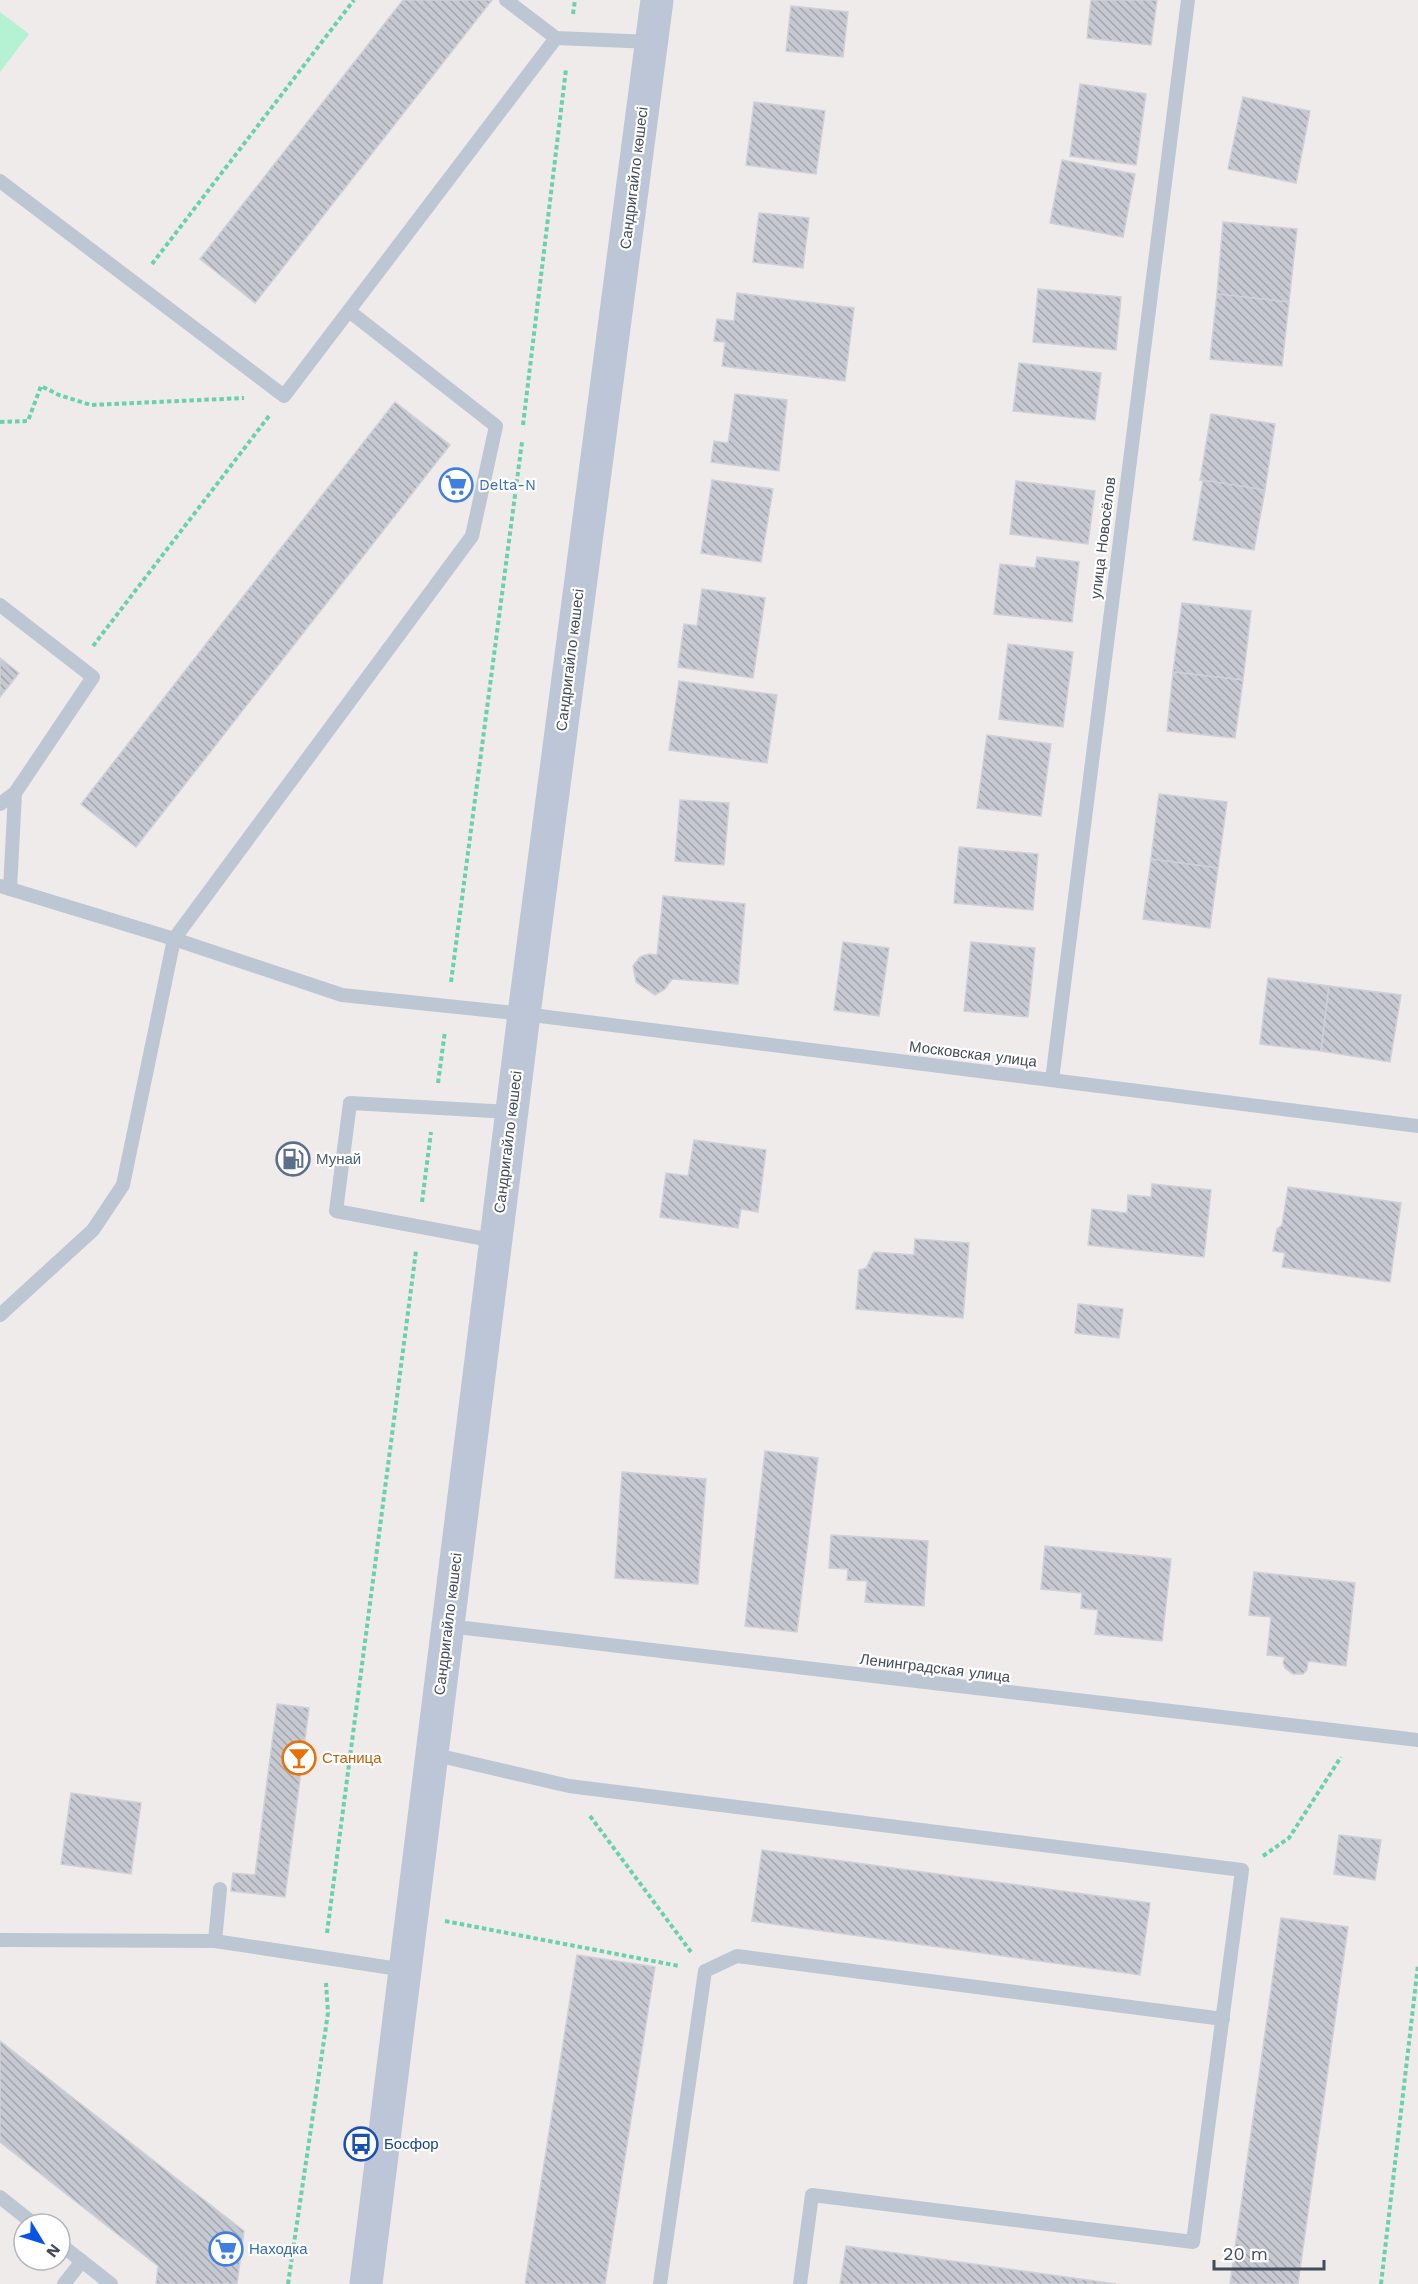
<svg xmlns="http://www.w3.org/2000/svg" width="1418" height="2284" font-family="'Work Sans',sans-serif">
<defs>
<pattern id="building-back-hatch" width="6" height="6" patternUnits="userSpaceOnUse" patternTransform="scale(1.5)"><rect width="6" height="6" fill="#c7c9d2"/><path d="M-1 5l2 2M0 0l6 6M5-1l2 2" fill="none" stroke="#a3a5ad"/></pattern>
</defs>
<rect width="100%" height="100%" fill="#efebeb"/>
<path fill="#b4f2d3" d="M0,12L29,34L0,72Z"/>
<g fill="url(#building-back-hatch)" stroke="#cfd0d8" stroke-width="1.5">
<path d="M403,0H492L255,303L200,259Z"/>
<path d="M1091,0H1157L1151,45L1087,38Z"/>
<path d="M791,6L848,12L843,57L786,51Z"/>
<path d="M1080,84L1146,94L1136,165L1070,156Z"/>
<path d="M1243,97L1310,111L1296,183L1228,169Z"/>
<path d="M754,102L825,111L816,174L746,165Z"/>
<path d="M1062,160L1135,174L1123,237L1050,223Z"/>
<path d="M759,213L809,218L803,268L753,262Z"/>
<path d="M1223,222L1297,229L1289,302L1217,294Z"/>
<path d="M1038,289L1121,297L1116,350L1033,342Z"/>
<path d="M737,293L854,308L845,381L722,366L725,342L714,341L717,319L734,321Z"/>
<path d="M1217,294L1289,302L1282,366L1210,359Z"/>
<path d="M1019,363L1101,373L1095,420L1013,411Z"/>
<path d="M735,394L787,400L779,471L711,462L714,441L728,443Z"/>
<path d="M395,402L450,445L136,847L81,804Z"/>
<path d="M1211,414L1275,424L1265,490L1200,480Z"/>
<path d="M712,480L773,489L761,562L701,553Z"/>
<path d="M1203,480L1265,490L1254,550L1193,540Z"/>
<path d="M1016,481L1095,491L1088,544L1010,534Z"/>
<path d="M1037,557L1079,562L1072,622L994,614L1000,564L1035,568Z"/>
<path d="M702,589L765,598L753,678L678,667L684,624L697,626Z"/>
<path d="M1182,603L1251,611L1243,680L1173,672Z"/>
<path d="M1008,644L1073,652L1063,727L999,719Z"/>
<path d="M0,658L19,673L0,697Z"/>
<path d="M1173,672L1243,680L1235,738L1167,731Z"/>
<path d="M679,681L777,695L767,763L669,750Z"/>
<path d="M987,735L1051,744L1041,816L977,808Z"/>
<path d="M1159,794L1227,802L1218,868L1151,859Z"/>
<path d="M680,800L729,803L724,865L675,861Z"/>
<path d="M959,847L1038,854L1033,910L954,903Z"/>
<path d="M1151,859L1218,868L1210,928L1143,919Z"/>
<path d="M663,896L745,904L738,984L672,979L665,989L655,995L636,982L633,966L640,957L649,954L657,955Z"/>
<path d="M843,942L889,948L879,1016L834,1010Z"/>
<path d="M971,942L1035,948L1028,1017L964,1011Z"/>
<path d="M1268,978L1329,986L1321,1051L1260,1044Z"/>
<path d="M1329,986L1401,995L1390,1062L1321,1051Z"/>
<path d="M694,1140L766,1150L758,1212L741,1209L738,1228L660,1217L666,1173L688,1176Z"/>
<path d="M1152,1184L1211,1190L1204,1257L1088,1245L1092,1209L1127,1213L1128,1195L1151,1197Z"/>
<path d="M1288,1187L1401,1203L1390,1282L1282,1267L1285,1253L1273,1251L1277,1229L1282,1225Z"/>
<path d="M915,1239L969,1243L963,1318L856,1309L859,1270L866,1268L874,1252L914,1255Z"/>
<path d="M1078,1304L1123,1309L1119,1338L1075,1333Z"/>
<path d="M765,1451L818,1458L797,1632L745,1626Z"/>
<path d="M622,1472L706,1479L698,1584L615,1578Z"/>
<path d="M831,1535L928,1541L924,1606L865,1602L867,1581L847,1580L848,1569L829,1568Z"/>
<path d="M1045,1546L1171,1559L1162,1641L1095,1634L1098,1610L1081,1608L1082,1593L1041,1589Z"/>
<path d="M1254,1572L1355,1583L1346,1666L1308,1661L1307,1670L1303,1674H1293L1285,1668L1283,1662L1285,1657L1267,1655L1271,1617L1249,1615Z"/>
<path d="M277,1704L309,1708L285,1897L231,1891L233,1873L255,1875Z"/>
<path d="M71,1793L141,1803L131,1874L61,1864Z"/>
<path d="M1339,1835L1381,1840L1375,1880L1334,1874Z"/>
<path d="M762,1850L1150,1903L1140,1975L752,1921Z"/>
<path d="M1281,1918L1348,1927L1298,2284H1230Z"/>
<path d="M577,1955L655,1967L605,2284H525Z"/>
<path d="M0,2041L244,2231L237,2284H156L158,2266L0,2142Z"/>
<path d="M846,2246L1116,2284H840Z"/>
</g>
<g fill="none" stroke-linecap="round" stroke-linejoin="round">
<g stroke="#6ad2aa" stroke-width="4" stroke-dasharray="4.5 3" stroke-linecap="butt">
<path d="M573,14L575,0"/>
<path d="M152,264L354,0"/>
<path d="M0,422L28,421L41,386L59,395L91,405L244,398"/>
<path d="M523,425L566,69"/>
<path d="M93,646L269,416"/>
<path d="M451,982L522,442"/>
<path d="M438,1083L445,1031"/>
<path d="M422,1202L431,1132"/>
<path d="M590,1816L691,1952"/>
<path d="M1263,1856L1289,1838L1341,1757"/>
<path d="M445,1921L679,1966"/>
<path d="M327,1933L416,1251"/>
<path d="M288,2284L328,2013L326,1983"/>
<path d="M1381,2284L1418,1965"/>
</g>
<g stroke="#bdc6d3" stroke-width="14">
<path d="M506,0L556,38L652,42"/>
<path d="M0,181L284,396L556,38"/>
<path d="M0,605L93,677L15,793L0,804"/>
<path d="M0,886L174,939L342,995L524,1014L1418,1126"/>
<path d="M10,889L15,793"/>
<path d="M1052,1080L1188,0"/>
<path d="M496,1241L336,1211L350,1103L512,1112"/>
<path d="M0,1315L93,1230L123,1185L174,939L472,536L496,426L349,311"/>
<path d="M448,1626L1418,1740"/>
<path d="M432,1754L569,1786L1242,1870L1193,2242L812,2195L800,2284"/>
<path d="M0,1940L215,1941L405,1970"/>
<path d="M215,1941L220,1889"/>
<path d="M0,2197L34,2224"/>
<path d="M60,2244L111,2284"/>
<path d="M64,2284L82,2261"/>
<path d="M660,2284L705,1971L737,1956L1223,2019"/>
</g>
<path stroke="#bcc6d7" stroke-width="33" d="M366,2284L524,1014L657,0"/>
</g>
<defs>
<symbol id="supermarket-ring" viewBox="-11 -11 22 22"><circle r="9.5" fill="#fff" stroke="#3f7fe0" stroke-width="1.5"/><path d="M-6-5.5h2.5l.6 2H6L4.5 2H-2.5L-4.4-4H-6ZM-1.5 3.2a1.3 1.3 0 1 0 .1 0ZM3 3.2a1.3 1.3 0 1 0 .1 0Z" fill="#3f7fe0"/></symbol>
<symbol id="fuel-ring" viewBox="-11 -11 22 22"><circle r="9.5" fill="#fff" stroke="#5c6f8a" stroke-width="1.5"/><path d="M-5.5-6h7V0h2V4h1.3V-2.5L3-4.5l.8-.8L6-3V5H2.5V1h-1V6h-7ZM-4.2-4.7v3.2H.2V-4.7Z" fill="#5c6f8a"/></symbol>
<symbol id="bar-ring" viewBox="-11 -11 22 22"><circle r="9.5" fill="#fff" stroke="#e8710a" stroke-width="1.5"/><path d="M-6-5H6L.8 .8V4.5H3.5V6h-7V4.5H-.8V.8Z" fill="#e8710a"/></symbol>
<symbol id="bus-ring" viewBox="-11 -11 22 22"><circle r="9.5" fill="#fff" stroke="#1a4fb4" stroke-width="1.5"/><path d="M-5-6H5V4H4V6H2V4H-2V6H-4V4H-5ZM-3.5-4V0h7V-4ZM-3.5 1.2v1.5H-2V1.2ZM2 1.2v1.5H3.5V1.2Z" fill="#1a4fb4"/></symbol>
</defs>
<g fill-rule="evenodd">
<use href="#supermarket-ring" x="437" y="466" width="38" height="38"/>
<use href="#fuel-ring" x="274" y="1140" width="38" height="38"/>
<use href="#bar-ring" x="280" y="1739" width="38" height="38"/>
<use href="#bus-ring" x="342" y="2125" width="38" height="38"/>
<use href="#supermarket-ring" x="207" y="2230" width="38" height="38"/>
</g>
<g text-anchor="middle" stroke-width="4.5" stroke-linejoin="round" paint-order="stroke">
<g font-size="15" fill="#434c5a" stroke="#fff">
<text transform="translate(634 178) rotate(-83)" y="5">Сандригайло көшесі</text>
<text transform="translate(1103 538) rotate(-83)" y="5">улица Новосёлов</text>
<text transform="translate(570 660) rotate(-83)" y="5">Сандригайло көшесі</text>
<text transform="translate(973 1054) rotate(7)" y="5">Московская улица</text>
<text transform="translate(508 1142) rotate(-83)" y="5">Сандригайло көшесі</text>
<text transform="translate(448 1624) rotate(-83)" y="5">Сандригайло көшесі</text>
<text transform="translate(935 1668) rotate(7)" y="5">Ленинградская улица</text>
</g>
<g font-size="15" fill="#366cbe" stroke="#fff" text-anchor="start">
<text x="479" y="490">Delta-N</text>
<text x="249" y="2254">Находка</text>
</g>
<g font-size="15" fill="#4e5e75" stroke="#fff" text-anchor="start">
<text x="316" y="1164">Мунай</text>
</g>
<g font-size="15" fill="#c56008" stroke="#fff" text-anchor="start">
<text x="322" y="1763">Станица</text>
</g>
<g font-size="15" fill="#164399" stroke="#fff" text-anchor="start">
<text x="384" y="2149">Босфор</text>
</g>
</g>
<g transform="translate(42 2242) rotate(128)"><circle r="28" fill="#ffffff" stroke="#b4b7bd" stroke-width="1.5"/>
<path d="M0-4.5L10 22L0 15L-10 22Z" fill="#0a53e9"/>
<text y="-9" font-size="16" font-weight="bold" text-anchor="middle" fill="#434c5a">N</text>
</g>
<path d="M1214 2260v9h110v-9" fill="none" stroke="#434c5a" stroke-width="3"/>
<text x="1223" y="2260" font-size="18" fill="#434c5a" stroke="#ffffff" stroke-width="4.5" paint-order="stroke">20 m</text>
</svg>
